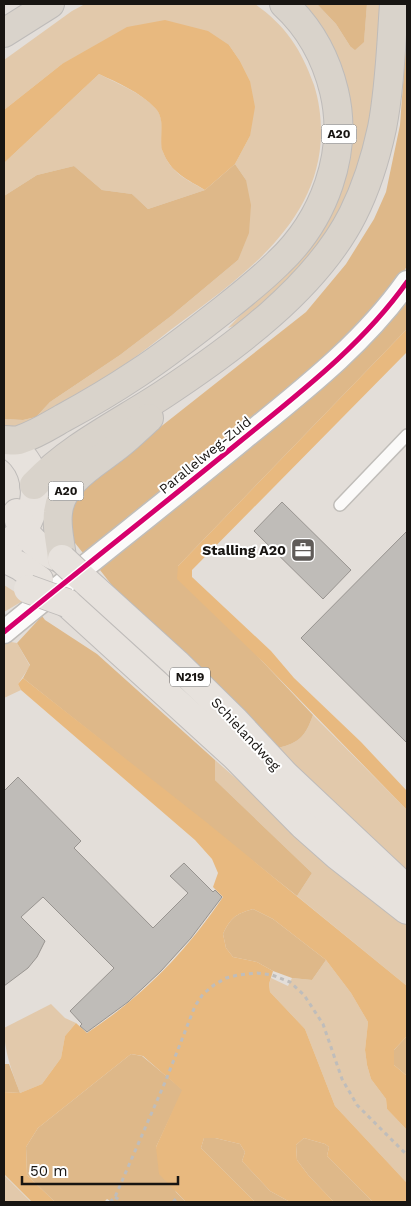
<svg xmlns="http://www.w3.org/2000/svg" width="411" height="1206" font-family="'Work Sans',sans-serif">
<rect width="100%" height="100%" fill="#e3ded9"/>
<g fill="#e2c9ab">
<path d="M85,4H255C286,26 301,49 314,85C319,101 321,116 321,133C320,231 227,286 159,339C129,363 98,383 65,404C54,411 42,421 30,426C23,429 12,428 4,428V419L23,420L36,417L50,402L120,355L171,316L238,260L246,180L235,164L250,136V81L240,61L229,45L62,64L4,110V60L72,11Z"/>
<path d="M298,4H317L336,24L350,46L364,41L367,4H385L374,110L352,191L320,247L248,321L228,328L259,296L344,165Z"/>
<path d="M99,74C118,84 140,92 155,108C167,120 159,139 163,152C171,173 187,180 205,190L148,209L132,194L102,190L74,166L37,175L4,196V163Z"/>
<path d="M4,585L26,599L4,612Z"/>
<path d="M5,641L17,643L30,666L18,684L21,690L4,698Z"/>
<path d="M313,715L407,810V881L273,749C298,744 305,738 313,715Z"/>
<path d="M215,760L322,854L407,922V986L297,896L312,873L215,780Z"/>
<path d="M326,960L351,993L368,1022L365,1050L367,1065L371,1079L386,1099L387,1109L407,1130V1183L335,1106L305,1029L270,992L269,984L271,978L288,986L292,978L312,980Z"/>
<path d="M51,1004L65,1018L76,1023L65,1036L61,1058L42,1084L20,1093C12,1072 4,1051 4,1028Z"/>
<path d="M4,1175L31,1202H4Z"/>
</g>
<g fill="#deb889">
<path d="M317,4H367L364,42L355,50L350,46L336,24Z"/>
<path d="M407,30V266L393,290L324,363L87,556L83,553L71,538L70,507L80,492L92,481L306,312L346,264L374,219L386,192L400,125Z"/>
<path d="M235,164L246,180L251,205L249,233L238,260L171,316L120,355L50,402L36,417L23,420L4,419V196L37,175L74,166L102,190L132,194L148,209L205,190Z"/>
<path d="M407,299V329L178,566L262,661L313,715C305,738 298,744 273,749L114,588L100,570L131,540Z"/>
<path d="M42,616L45,620L97,654L215,760V780L312,873L297,896L23,678L30,665L17,643Z"/>
<path d="M253,909L273,919L326,960L312,980L292,978L273,971L257,962L233,957L226,948L223,934C231,917 236,914 253,909Z"/>
<path d="M407,1036V1076L394,1065V1050Z"/>
<path d="M131,1054L142,1056L183,1090L156,1147L176,1192L186,1202H112L107,1199L104,1202H55L27,1175L26,1147L38,1128Z"/>
<path d="M4,1064H9L20,1093L4,1092Z"/>
<path d="M204,1138H215L240,1144L245,1152L242,1161L270,1191L290,1202H255L201,1148Z"/>
<path d="M304,1138L325,1144L329,1147L327,1156L373,1202H334L309,1176L297,1160L296,1145Z"/>
</g>
<g fill="#e8b97f">
<path d="M165,20L208,31L229,45L240,61L250,81L255,107L250,136L235,164L205,190C187,179 171,173 163,152C158,140 167,120 155,108C140,92 118,83 99,74L4,163V110L62,64L127,27Z"/>
<path d="M407,329V352L192,570V577L271,651L294,678L361,742L407,791V810L262,661L177,579L178,566Z"/>
<path d="M23,678L206,822L407,986V1036L394,1050V1065L407,1076V1130L387,1109L386,1099L371,1079L367,1065L365,1050L368,1022L351,993L326,960L273,919L253,909C236,914 231,917 223,934L226,948L233,957L257,962L273,971L269,984L270,992L305,1029L335,1106L407,1183V1202H373L327,1156L329,1147L325,1144L304,1138L296,1145L297,1160L309,1176L334,1202H290L270,1191L242,1161L245,1152L240,1144L215,1138H204L201,1148L255,1202H186L159,1174L156,1147L182,1090L143,1056L131,1054L38,1128L26,1147L27,1175L55,1202H32L4,1174V1092L20,1093L42,1084L61,1058L65,1036L76,1023L87,1033C143,996 185,953 223,897L213,887L218,873L212,859L195,840L21,690L18,684Z"/>
</g>
<g fill="#bfbcb8" stroke="#989490">
<path d="M282,502L351,570L323,599L254,531Z"/>
<path d="M407,531V743L301,638Z"/>
<path d="M18,777L81,841L74,848L153,928L188,893L170,876L184,863L213,892L215,890L222,897L191,938L161,971L128,1002L87,1032L80,1026L82,1024L70,1011L114,968L43,897L21,917L45,941L37,957L28,968L4,986V791Z"/>
</g>
<g fill="none" stroke-linecap="round" stroke-linejoin="round">
<defs>
<path id="lane" d="M340,505L407,435"/>
<path id="street" d="M4,632C83,567 164,504 243,439C302,391 363,344 407,282"/>
<g id="primary">
<path d="M4,441C10,446 17,450 22,456C41,478 38,513 19,534C15,539 9,543 4,546"/>
<path d="M17,513C21,535 42,552 62,559"/>
<path d="M4,558L20,566L39,580"/>
<path d="M78,574L176,663L235,721L285,775L403,886"/>
<path d="M67,603L235,756L303,825L338,856L407,910"/>
</g>
<g id="highway">
<path d="M4,33L50,4"/>
<path d="M4,440C9,440 14,441 19,440C35,435 49,426 63,418C89,404 114,389 138,373C167,354 195,332 223,310C242,295 261,280 278,263C324,220 349,153 334,91C326,58 309,27 284,4"/>
<path d="M34,485C71,446 120,423 164,394C232,349 316,288 353,214C366,188 376,156 382,128C390,87 391,45 394,4"/>
<path d="M62,559C61,544 56,528 58,513C61,480 97,463 120,444C130,436 139,427 149,418"/>
</g>
</defs>
<use href="#lane" stroke="#c0bdb9" stroke-width="14"/>
<use href="#street" stroke="#c0bdb9" stroke-width="25"/>
<use href="#primary" stroke="#bebbb9" stroke-width="30"/>
<use href="#highway" stroke="#bebbb9" stroke-width="30"/>
<g stroke="#bfbdbb" stroke-width="3" stroke-dasharray="4 4" stroke-linecap="butt">
<path d="M115,1197L122,1202"/>
<path d="M110,1202L115,1197L166,1080L195,1006L203,994L214,985L226,978L238,975L257,973L272,975L290,982L304,995L323,1024L342,1079L357,1105L407,1155"/>
<path d="M173,1202L177,1198"/>
</g>
<use href="#lane" stroke="#fbfaf9" stroke-width="11"/>
<use href="#street" stroke="#fbfaf9" stroke-width="22"/>
<use href="#primary" stroke="#e7e2dd" stroke-width="28"/>
<use href="#highway" stroke="#d9d3cb" stroke-width="28"/>
<defs>
<g id="primary-bridge">
<path d="M62,559L78,574"/>
<path d="M28,589L67,603"/>
</g>
</defs>
<use href="#primary-bridge" stroke="#bebbb9" stroke-width="30" stroke-linecap="butt"/>
<use href="#primary-bridge" stroke="#e7e2dd" stroke-width="28"/>
<defs>
<path id="cycleway" d="M4,632C83,567 164,504 243,439C302,391 363,344 407,282"/>
</defs>
<use href="#cycleway" stroke="#fff" stroke-width="8"/>
<use href="#cycleway" stroke="#d6006c" stroke-width="5"/>
</g>
<defs>
<symbol id="office-square" viewBox="-11 -11 22 22"><rect x="-9" y="-9" width="18" height="18" rx="4" fill="#5f5b58" stroke="#fff"/><path d="M-6-3h4V-5.5h4V-3h4V5H-6ZM-1-4.5V-3h2v-1.5ZM-6 0V1H6V0Z" fill="#fff"/></symbol>
</defs>
<g fill-rule="evenodd">
<use href="#office-square" x="289" y="536" width="28" height="28"/>
</g>
<g text-anchor="middle" stroke-width="4" stroke-linejoin="round" paint-order="stroke">
<g fill="#fff" stroke="#5d5b59" stroke-width="1">
<rect x="321.5" y="124.5" width="35" height="19" rx="4"/>
<rect x="48.5" y="481.5" width="35" height="19" rx="4"/>
<rect x="170" y="667.5" width="40" height="19" rx="4"/>
</g>
<g font-size="12" font-weight="bold" fill="#181512">
<text x="339" y="138">A20</text>
<text x="66" y="495">A20</text>
<text x="190" y="681">N219</text>
</g>
<g font-size="14" fill="#181512" stroke="#fff">
<text transform="translate(205 455) rotate(-39)" y="5">Parallelweg-Zuid</text>
<text transform="translate(246 734) rotate(47)" y="5">Schielandweg</text>
</g>
<g font-size="14" font-weight="bold" fill="#181512" stroke="#fff" text-anchor="end">
<text x="286" y="555">Stalling A20</text>
</g>
</g>
<rect width="411" height="1206" fill="none" stroke="#181512" stroke-width="10"/>
<path d="M22 1176v8h156v-8" fill="none" stroke="#181512" stroke-width="2.5"/>
<text x="30" y="1176" font-size="15" fill="#181512" stroke="#ffffff" stroke-width="4" paint-order="stroke">50 m</text>
</svg>
